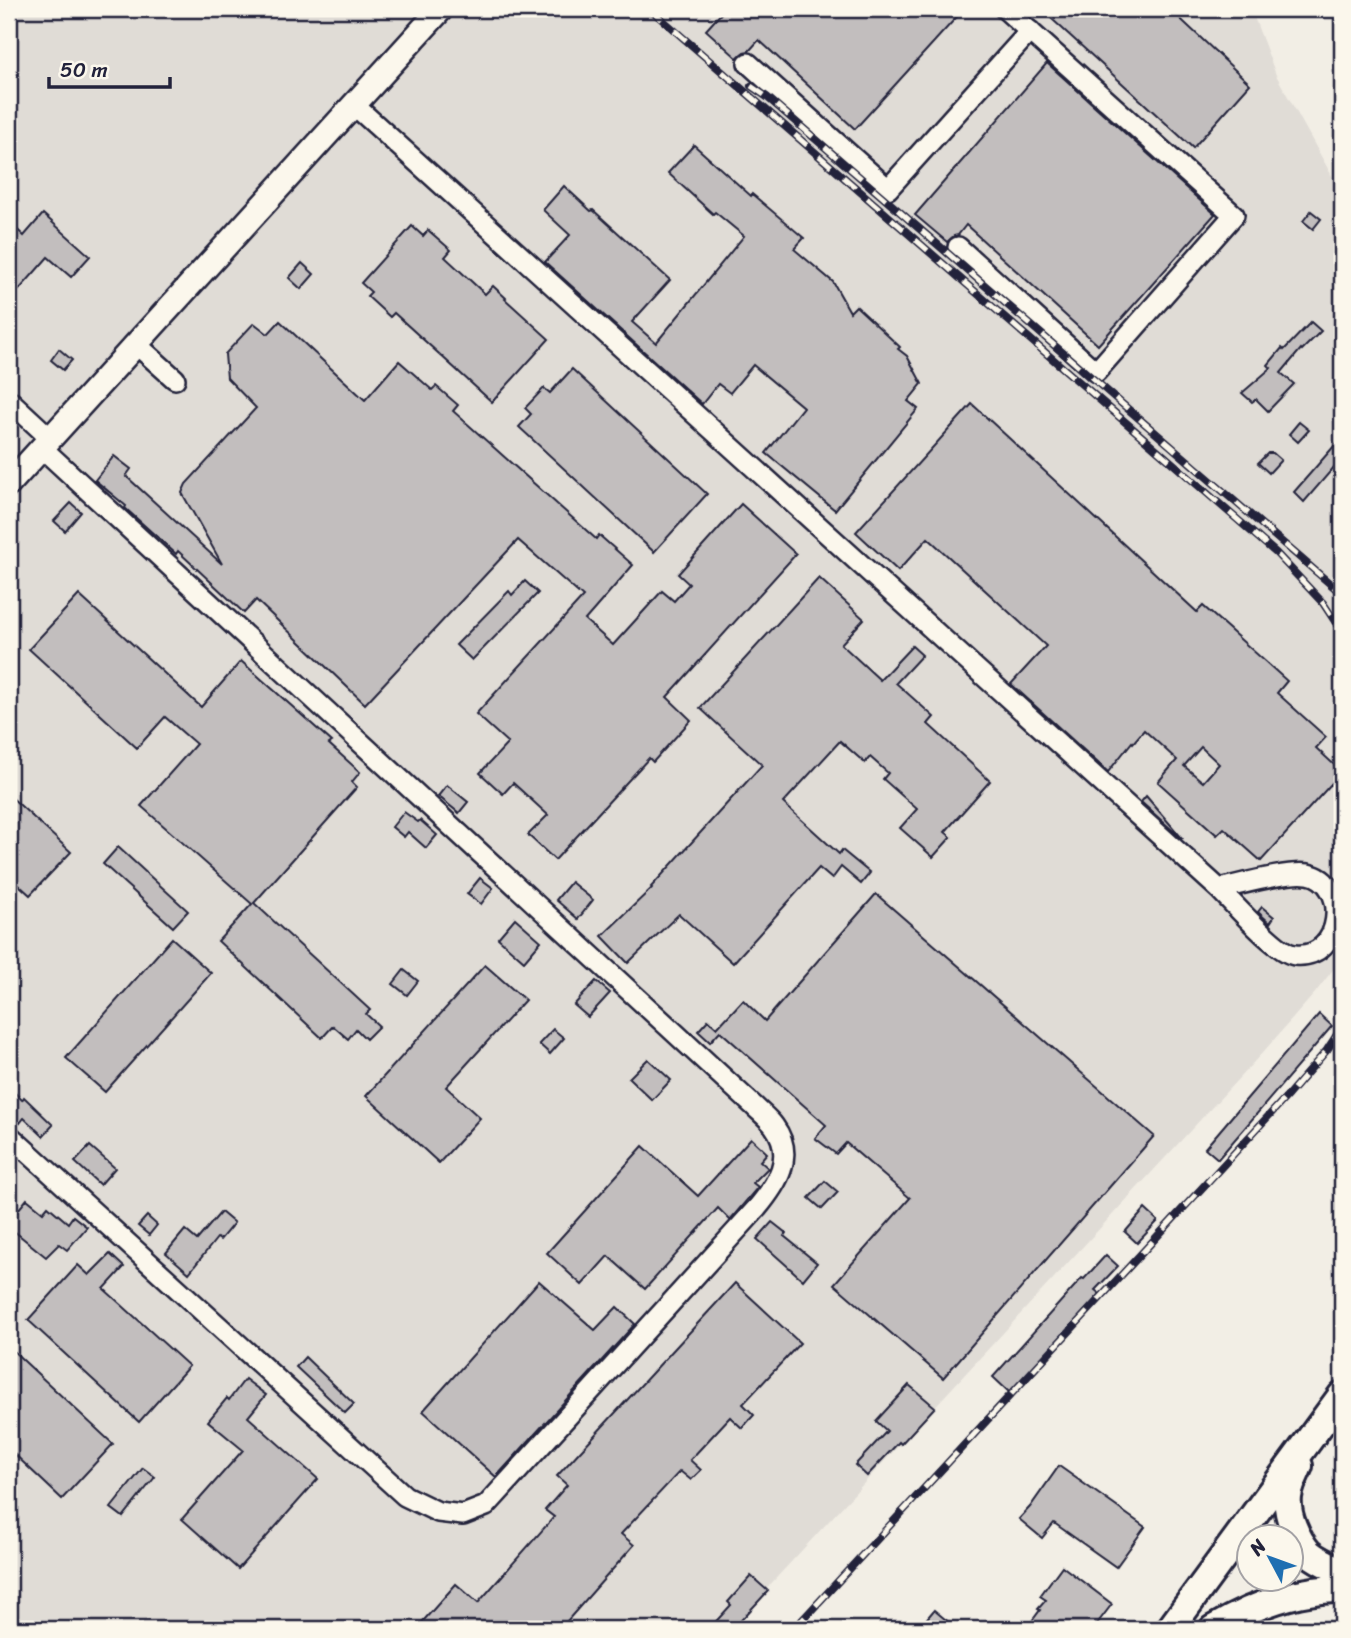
<svg xmlns="http://www.w3.org/2000/svg" width="1351" height="1638" font-family="Sriracha,sans-serif">
<rect width="100%" height="100%" fill="#f2eee5"/>
<filter id="ink" filterUnits="userSpaceOnUse"><feTurbulence type="fractalNoise" baseFrequency=".0143" numOctaves="2"/><feDisplacementMap in="SourceGraphic" scale="14" xChannelSelector="R" yChannelSelector="G"/><feConvolveMatrix kernelMatrix="1 2 1 2 8 2 1 2 1" color-interpolation-filters="sRGB"/></filter>
<g filter="url(#ink)">
<path fill="#e0dcd6" d="M9,9H1251L1276,75L1342,194V958L1315,993L1264,1051L729,1629H9Z"/>
<g fill="#c2bebe" stroke="#22223b" stroke-width="2" fill-rule="evenodd">
<path d="M725,9H964L855,129L759,40L749,51L744,52L737,58L706,30Z"/>
<path d="M1041,9H1170L1250,84L1193,148Z"/>
<path d="M1047,63L1215,214L1098,345L966,225L958,235L954,236L947,242L915,215Z"/>
<path d="M694,145L751,196L752,194L804,238L794,249L833,282L850,312L856,306L900,347L898,349L907,356L922,384L908,401L918,409L835,510L766,453L803,407L753,365L730,393L718,384L702,404L545,262L570,235L543,210L564,186L591,211L593,210L670,280L632,322L656,343L744,236L715,212L713,214L668,173Z"/>
<path d="M1311,211L1321,219L1313,229L1303,221Z"/>
<path d="M43,214L90,256L71,277L48,257L19,290L9,280V222L24,236Z"/>
<path d="M412,226L423,236L428,230L451,250L445,257L485,294L493,286L506,298L505,299L549,339L492,402L394,313L390,317L367,296L371,292L361,283Z"/>
<path d="M302,263L314,274L301,289L289,278Z"/>
<path d="M280,321L365,400L399,361L432,390L436,386L458,405L453,411L596,539L599,535L633,565L585,620L613,645L662,591L674,601L689,584L678,574L741,504L796,554L667,697L691,720L653,762L649,758L555,860L528,835L548,815L513,783L503,794L480,773L508,743L476,714L583,597L518,540L365,704L256,600L244,613L178,551L176,554L125,508L126,506L95,480L114,456L131,469L126,476L222,564L182,493L186,484L256,408L227,378L225,354L254,323L268,334Z"/>
<path d="M1311,322L1321,331L1302,350L1301,349L1281,373L1294,384L1268,411L1256,399L1252,402L1242,393L1271,368L1268,365L1282,348L1284,350Z"/>
<path d="M59,349L72,360L63,370L51,360Z"/>
<path d="M572,369L707,494L654,552L519,427L531,414L525,408L544,388L550,393Z"/>
<path d="M972,404L1197,612L1203,606L1287,681L1277,693L1326,737L1316,748L1342,772L1261,861L1224,828L1217,835L1158,782L1177,760L1144,730L1133,743L1132,742L1108,772L1011,684L1046,646L928,538L898,571L856,532ZM1201,747L1219,764L1203,782L1184,766Z"/>
<path d="M1299,422L1309,430L1298,442L1289,434Z"/>
<path d="M1342,437V458L1304,502L1294,492Z"/>
<path d="M1268,453H1273L1281,460L1269,473L1258,463Z"/>
<path d="M71,503L81,512L65,531L54,521Z"/>
<path d="M819,578L864,619L841,644L880,680L912,646L922,655L896,683L934,717L928,724L990,781L945,832L951,837L933,857L900,828L917,809L883,779L888,773L870,757L865,763L840,741L783,803L839,854L842,850L870,873L861,884L841,867L832,879L819,868L733,963L679,914L628,963L602,936L652,888L651,887L762,765L700,708Z"/>
<path d="M525,581L538,593L472,660L456,645L509,591L512,595Z"/>
<path d="M79,595L201,707L241,661L332,742L329,744L360,772L352,782L357,787L254,903L370,1010L366,1014L379,1026L366,1039L356,1029L348,1039L333,1026L322,1038L218,941L252,904L141,806L196,744L165,717L137,748L29,649Z"/>
<path d="M447,785L468,802L459,813L438,796Z"/>
<path d="M9,795L71,852L30,895L9,876Z"/>
<path d="M1146,796L1182,838H1181L1141,802Z"/>
<path d="M404,812L418,822L420,820L437,835L426,848L408,832L404,837L392,827Z"/>
<path d="M118,847L188,911L173,927L103,864Z"/>
<path d="M480,878L493,888L481,904L467,894Z"/>
<path d="M571,882L593,900L578,919L556,900Z"/>
<path d="M876,894L1154,1136L943,1378L834,1284L910,1198L846,1143L836,1154L815,1138L826,1125L720,1031L710,1042L698,1031L708,1020L717,1028L743,1000L765,1021Z"/>
<path d="M1262,907L1274,917L1270,923L1258,912Z"/>
<path d="M515,918L541,941L524,961L498,938Z"/>
<path d="M172,938L211,973L105,1092L66,1058Z"/>
<path d="M485,965L525,1000L446,1087L480,1118L439,1163L366,1096Z"/>
<path d="M404,970L418,981L407,995L393,984Z"/>
<path d="M596,981L610,993L588,1017L574,1005Z"/>
<path d="M1319,1014L1332,1026L1218,1159L1205,1148Z"/>
<path d="M553,1029L564,1038L550,1054L539,1044Z"/>
<path d="M648,1059L671,1080L652,1100L629,1078Z"/>
<path d="M9,1087L22,1100L24,1097L53,1125L43,1136L24,1118L20,1123L9,1114Z"/>
<path d="M751,1138L767,1153L760,1161L768,1168L753,1183L758,1187L730,1220L718,1208L645,1289L608,1256L582,1285L547,1253L643,1146L698,1196Z"/>
<path d="M90,1146L115,1168L100,1185L75,1162Z"/>
<path d="M825,1181L838,1192L822,1209L809,1198Z"/>
<path d="M27,1199L43,1212L48,1206L68,1223L73,1216L87,1227L67,1250L59,1244L46,1257L9,1227V1221Z"/>
<path d="M1145,1209L1158,1221L1137,1243L1125,1232Z"/>
<path d="M221,1212L234,1223L220,1240L217,1238L189,1273L166,1253L185,1230L197,1240Z"/>
<path d="M147,1216L157,1225L149,1235L138,1226Z"/>
<path d="M772,1222L786,1233L784,1236L817,1263L803,1280L757,1239Z"/>
<path d="M110,1254L124,1267L104,1289L189,1366L139,1422L28,1320L78,1265L89,1275Z"/>
<path d="M1106,1255L1118,1266L1095,1290L1100,1294L1010,1393L993,1377L1082,1278L1084,1279Z"/>
<path d="M539,1281L595,1330L617,1307L635,1324L496,1477L423,1411Z"/>
<path d="M735,1283L800,1343L743,1404L754,1415L742,1428L730,1417L690,1460L701,1470L691,1480L680,1471L621,1534L634,1545L560,1629H416L456,1584L478,1603L554,1517L545,1510L567,1485L557,1476Z"/>
<path d="M9,1347L113,1444L62,1499L9,1449Z"/>
<path d="M305,1357L354,1404L345,1413L296,1367Z"/>
<path d="M245,1379L266,1395L248,1417L318,1479L238,1569L182,1519L243,1450L208,1421L227,1398L229,1400Z"/>
<path d="M909,1385L935,1407L901,1444L899,1442L867,1476L855,1465L887,1431L876,1421Z"/>
<path d="M1059,1466L1145,1527L1116,1567L1054,1523L1042,1538L1019,1519L1030,1507Z"/>
<path d="M143,1468L155,1477L123,1517L111,1508Z"/>
<path d="M1062,1566L1112,1604L1093,1629H1026L1040,1610L1038,1609L1046,1600L1040,1596Z"/>
<path d="M751,1576L768,1591L733,1629H709L731,1605L728,1602Z"/>
<path d="M934,1610L957,1629H918Z"/>
</g>
<g fill="none" stroke-linecap="round" stroke-linejoin="round">
<defs>
<g id="minor">
<path d="M748,63L888,189L1030,31"/>
<path d="M354,105L1219,889C1233,903 1278,954 1295,955C1343,960 1351,882 1308,874C1287,871 1242,884 1219,889"/>
<path d="M958,247L1096,372L1234,215L1005,9"/>
<path d="M136,344L175,379"/>
<path d="M9,400L50,438"/>
<path d="M9,1135L405,1496L438,1512L463,1515L486,1506L757,1208C777,1184 796,1156 774,1126C769,1119 760,1112 754,1106L42,448"/>
</g>
<path id="major" d="M9,484L441,9"/>
<g id="highway">
<path d="M1299,1466C1295,1475 1289,1487 1288,1497C1286,1515 1297,1540 1309,1553C1318,1561 1331,1566 1342,1571"/>
<path d="M1170,1629L1342,1395"/>
<path d="M1213,1629C1252,1606 1297,1589 1342,1589"/>
</g>
</defs>
<use href="#minor" stroke="#22223b" stroke-width="24"/>
<use href="#major" stroke="#22223b" stroke-width="28"/>
<use href="#highway" stroke="#22223b" stroke-width="32"/>
<use href="#minor" stroke="#fbf7ec" stroke-width="19"/>
<use href="#major" stroke="#fbf7ec" stroke-width="23"/>
<use href="#highway" stroke="#fbf7ec" stroke-width="26"/>
<defs>
<g id="rail">
<path d="M650,9L1276,553L1323,603L1342,632"/>
<path d="M751,86L767,97L1342,594"/>
<path d="M794,1629L1288,1095L1327,1050L1342,1027"/>
</g>
</defs>
<use href="#rail" stroke="#22223b" stroke-width="8"/>
<use href="#rail" stroke="#fbf7ec" stroke-width="5" stroke-dasharray="16" stroke-linecap="butt"/>
</g>
</g>
<rect width="1351" height="1638" fill="none" stroke="#fbf7ec" stroke-width="35"/>
<rect x="18" y="18" width="1316" height="1603" fill="none" stroke="#22223b" stroke-width="2.5" filter="url(#ink)"/>
<g transform="translate(1270 1558) rotate(311)"><circle r="33" fill="#fbf7ec" stroke="#a4a2a5" stroke-width="2"/>
<path d="M0-5L12 26L0 18L-12 26Z" fill="#1f6fb2"/>
<text y="-10" font-size="19" font-weight="bold" text-anchor="middle" fill="#22223b">N</text>
</g>
<path d="M49 77v10h121v-10" fill="none" stroke="#22223b" stroke-width="3.5"/>
<text x="60" y="77" font-size="21" fill="#22223b" stroke="#fbf7ec" stroke-width="5" paint-order="stroke">50 m</text>
</svg>
